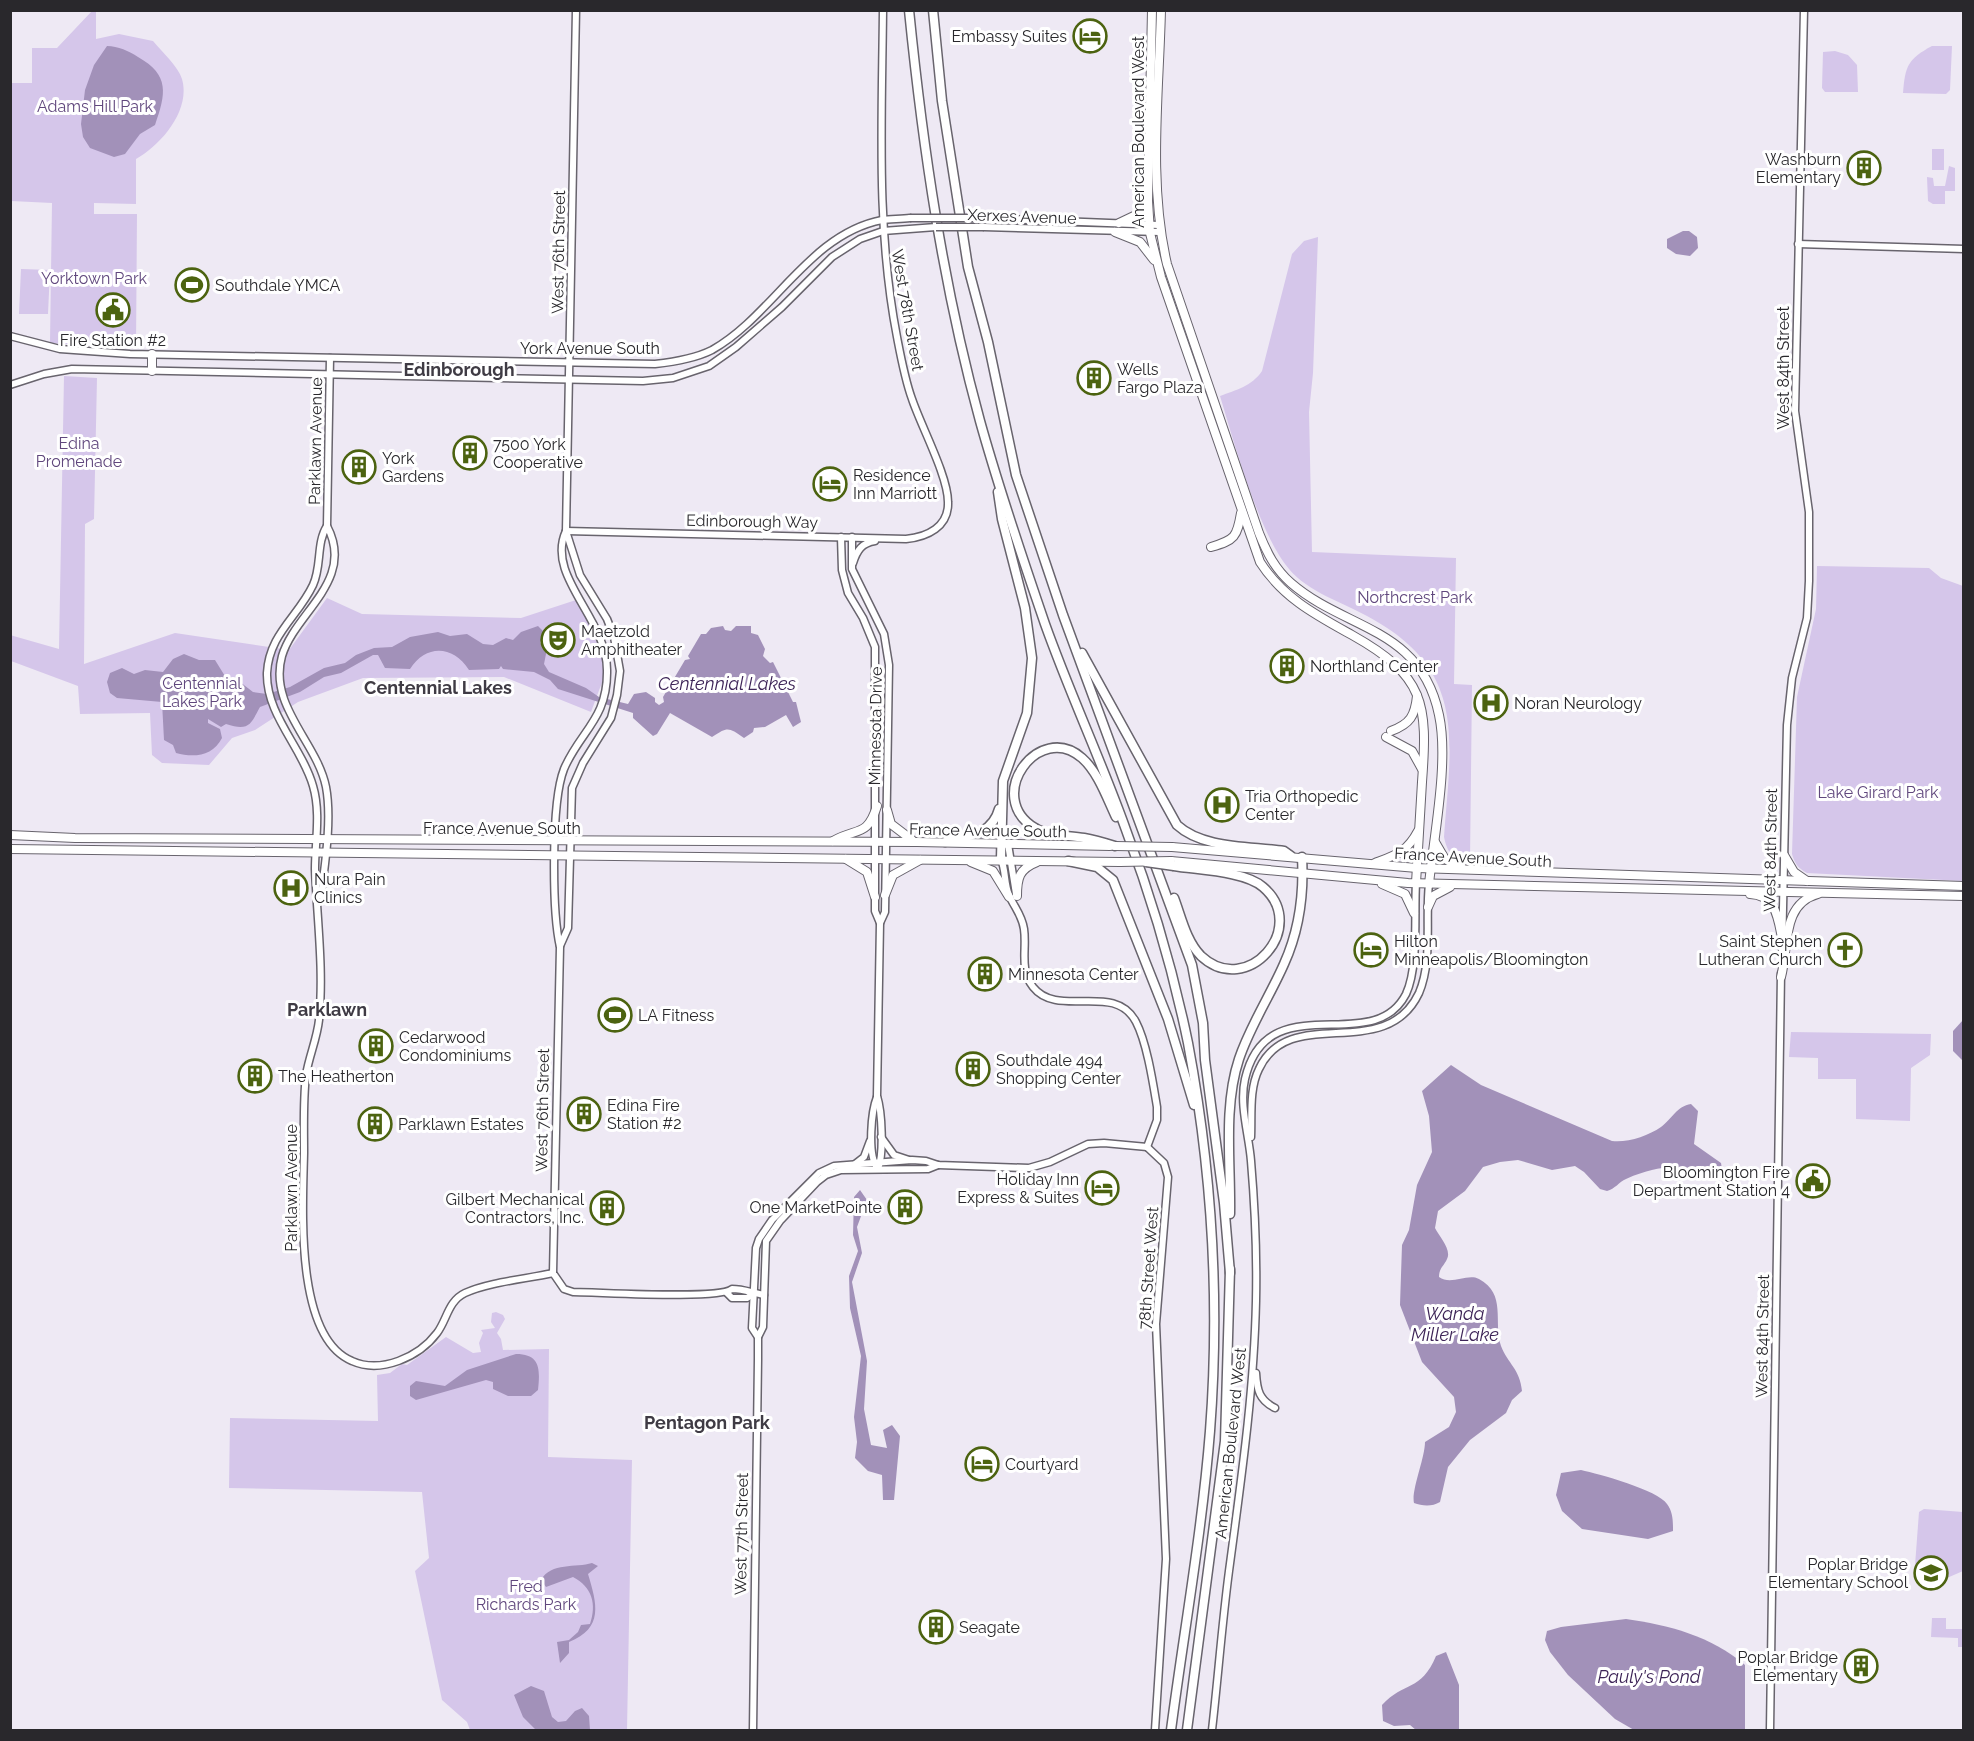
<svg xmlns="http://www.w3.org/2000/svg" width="1974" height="1741" font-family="Raleway,sans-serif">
<rect width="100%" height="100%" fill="#eee9f4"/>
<g fill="#d5c6ea">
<path d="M92,11H96V39L119,34L153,41C162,52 178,66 182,79C191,110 161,145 136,159V204L94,203V214H137L136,348L50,343L52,203L11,201V83H32V48H57Z"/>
<path d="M1932,46H1952L1950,90L1946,94L1903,93C1905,66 1908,59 1932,46Z"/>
<path d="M1835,51L1848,55L1857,65L1858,92H1825L1822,88L1823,52Z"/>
<rect x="1932" y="149" width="12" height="21"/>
<path d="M1949,166L1955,168V191H1945V204H1933L1928,201L1927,177L1933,178L1934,186H1945Z"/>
<path d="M1318,237L1313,373L1309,412L1312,552L1456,558L1454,684L1472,685L1470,861C1453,861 1447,852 1444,837C1451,739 1468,670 1367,616C1342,602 1308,592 1289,569C1259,534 1234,442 1220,396C1236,390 1252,386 1262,371L1292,254L1304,241Z"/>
<path d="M21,269L50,270L48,314H19Z"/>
<path d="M64,376L97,378L94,519L85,524L84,664L175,633L289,650L327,598L362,614L521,618L576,600L601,642L604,677L591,712L504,677L363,678L298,702L255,730L232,738L209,765L162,763L152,755L150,713L80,714L78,686L11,661L10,635L59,649Z"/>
<path d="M1817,566L1929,568L1941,578L1963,586V881L1807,873C1798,868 1795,864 1792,854L1797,697L1816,609Z"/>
<path d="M1791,1032L1931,1034L1930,1055L1911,1068L1910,1121L1856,1119V1079H1818V1058L1789,1057Z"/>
<path d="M496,1312L503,1315L505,1319L497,1333L501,1339L503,1350L549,1349L548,1457L632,1460L627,1730H470L467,1722L442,1700L415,1571L429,1558L422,1492L229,1488L230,1418L378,1421L377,1375L390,1373L402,1364L407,1365L446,1337L473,1353L481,1352L479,1343L483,1333L481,1330L495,1328L491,1322L492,1313Z"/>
<path d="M1924,1509L1963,1512V1571L1940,1581L1914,1579L1919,1512Z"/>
<path d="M1932,1618H1946V1629H1962L1963,1647H1958V1638L1931,1637Z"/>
</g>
<g fill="#a291b9">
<path d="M107,46C118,46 129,51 138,57C170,75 166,94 155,125L140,134L125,154L114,157L90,148L83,137L81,124L85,90L94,65Z"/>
<path d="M1683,231H1689L1697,237L1698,248L1690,256L1676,254L1667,248V239Z"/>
<path d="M538,626L544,632L540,643L547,649L544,664L549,672L586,688L599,697L628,704L634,694L646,692L655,698V702L659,705L664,702L663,697L685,660L690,659L688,656L701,634H706L711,628L723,626L725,630L731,631L736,626H751V633L758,635L765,649L763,656L770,663L773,662L793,702H796L801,722L793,727L786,715L765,727L754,728L753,732L744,738C728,727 728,727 712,737L670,713L657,734L653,736L633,718V713L558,689L550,680L534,672L503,669L501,666L499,669L469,670C453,645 426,644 410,669L385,668L378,655H373L341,673L324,677L300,692L260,707C251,723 250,732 226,724L221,727L208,719V723L220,729L222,738C213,756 194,758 176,753L173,745L164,740L162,702L117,698L110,693L107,682L110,673L122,668L134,674L145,670L163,672L173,659L184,654L199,660H215L228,681L240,682L253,692L267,694L290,687L324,668L345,663L356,655L374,648L392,647L410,637L438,632L450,636L467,634L483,644L493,645L506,638L513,640L521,632Z"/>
<path d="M1963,1020V1061L1953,1051V1031Z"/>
<path d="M1451,1065L1481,1085L1612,1141C1627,1143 1648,1136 1661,1127C1672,1119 1677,1106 1691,1104L1698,1111L1694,1144L1721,1163L1722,1169L1719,1172C1678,1169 1668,1161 1626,1179C1619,1182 1615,1189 1607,1191L1600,1189L1584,1172L1575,1166L1552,1170L1518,1160L1500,1162L1483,1167L1465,1191L1438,1211L1435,1228C1439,1236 1452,1250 1447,1259C1444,1266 1439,1268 1439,1277C1451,1286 1467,1273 1479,1279C1507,1294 1493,1322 1501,1346C1508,1364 1520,1369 1522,1391L1512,1400L1506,1413L1470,1440L1448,1467L1440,1502C1432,1507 1422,1506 1414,1503C1411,1491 1425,1458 1425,1442L1449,1427L1456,1412L1454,1397L1422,1362L1400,1305L1402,1245L1409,1230L1417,1185L1432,1152L1429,1116L1422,1091Z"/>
<path d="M860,1190L867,1200L857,1227L862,1253L852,1282L867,1361L864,1409L871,1445L887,1448L883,1430L892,1425L900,1436L894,1500H883L882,1475L868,1471L855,1458L857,1442L854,1417L861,1356L850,1308L849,1276L858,1251L853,1235L854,1197Z"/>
<path d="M516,1354C541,1354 540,1370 538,1390L531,1396H508L493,1389V1382L486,1380L416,1400L410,1396V1386L416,1381L445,1386L467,1370Z"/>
<path d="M1581,1470C1599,1474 1658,1490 1667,1504C1673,1512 1673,1521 1673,1531L1648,1539L1582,1529L1562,1511L1556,1495L1561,1473Z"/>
<path d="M592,1563L598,1566L588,1574C597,1604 604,1628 569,1642V1653L560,1663L557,1642L569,1640L578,1632L581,1625L590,1624C597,1604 592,1587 573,1577L546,1587L541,1580C551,1562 576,1568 592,1563Z"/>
<path d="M1626,1619C1669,1625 1711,1636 1745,1665V1730H1634L1615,1719L1568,1675L1550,1652L1545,1640L1547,1631L1561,1627Z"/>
<path d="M1446,1652L1459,1685V1730H1416L1410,1725L1394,1726L1383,1721L1382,1705C1404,1681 1421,1692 1436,1656Z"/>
<path d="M531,1686L544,1691L552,1717L558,1722L566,1721L575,1711L582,1708L589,1716L590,1730H536L523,1717L514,1695Z"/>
</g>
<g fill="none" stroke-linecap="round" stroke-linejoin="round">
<defs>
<g id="minor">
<path d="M576,10L566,531C545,576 607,618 607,670C608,719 580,731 564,769C551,802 552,911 560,947L553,1273L564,1289L573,1292C599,1292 718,1300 732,1289C744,1289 752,1293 764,1295"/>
<path d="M981,218L1159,225"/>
<path d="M984,227L1160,232"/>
<path d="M1798,244L1964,249"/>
<path d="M10,336L60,349L130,354L655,364C674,362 694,359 712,350C773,316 809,234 882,220C891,219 901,219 910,218"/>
<path d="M10,385L44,374L72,369L643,381L673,378L709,366L736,347L782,307L832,257L860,239L883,231L936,227"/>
<path d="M327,526C316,543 322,566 313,585C298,617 269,634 267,673C266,715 302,747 313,786C321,813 315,842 315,869C317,919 324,970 319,1020C317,1039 309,1056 306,1075C303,1101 304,1127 304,1153C303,1205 294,1337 352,1361C381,1374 419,1357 437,1333C447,1320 448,1301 465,1293C489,1282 526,1279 553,1273"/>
<path d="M566,531L906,539C927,537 949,527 948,502C948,476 921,426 912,399C905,380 901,358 897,337C876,229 882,120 883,10"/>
<path d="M841,537L842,570L848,593L863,618L875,647V911L880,923L877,1096C882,1112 884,1153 878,1169"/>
<path d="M852,537V569L884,634L889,665L885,912L880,923"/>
<path d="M853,563C857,550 862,543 875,541"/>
<path d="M1008,844L1016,894"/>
<path d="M1001,859C1006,871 1004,884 1009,895C1014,907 1022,915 1024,929C1027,949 1019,969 1033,987C1058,1019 1115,981 1136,1022C1147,1043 1153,1083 1157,1107V1120L1147,1147"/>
<path d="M321,896C325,864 332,819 326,787C317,742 268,706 282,656C295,612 356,581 327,526L330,358"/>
<path d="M560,946L568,928L572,788L583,763L611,718L617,695L620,671L614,637L607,619L580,575L566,531"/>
<path d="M1782,954L1787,725L1792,678L1807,618L1809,581V512L1795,411L1804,10"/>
<path d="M881,1137L894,1155L909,1160"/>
<path d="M1251,1137C1252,1115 1249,1089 1259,1069C1290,1002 1385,1065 1419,993C1433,960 1425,918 1429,884"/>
<path d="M1147,1147L1164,1163L1168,1177L1156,1324L1166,1559L1155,1730"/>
<path d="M855,1164L864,1157L870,1141"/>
<path d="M876,1166C868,1152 871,1112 877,1097"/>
<path d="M727,1293L732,1298H747L753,1294"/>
<path d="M758,1337L763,1327L766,1241L780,1221L817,1182L826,1175L841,1170L928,1169L938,1165"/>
<path d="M1256,1373C1257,1390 1259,1400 1275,1408"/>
<path d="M753,1730L758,1359V1337L752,1328L756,1248L759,1239L772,1220L819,1173L834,1166L912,1160L926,1161L938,1165L1029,1168L1050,1162L1088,1144L1104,1143L1147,1147"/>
<path d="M1212,1730C1218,1678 1222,1624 1229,1571C1241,1481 1254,1392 1256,1301C1257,1254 1255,1208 1251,1161C1249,1135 1239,1105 1245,1079C1267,983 1373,1059 1406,994C1419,966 1414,914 1416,883"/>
<path d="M1770,1730L1781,973"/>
</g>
<g id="major">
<path d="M1152,10L1148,201L1150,233L1161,277L1260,562C1283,598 1316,615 1352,635C1425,676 1428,703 1422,782C1420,816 1418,850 1416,883"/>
<path d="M1161,10C1159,94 1148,182 1167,264L1259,533C1267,553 1275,569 1291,583C1345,630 1421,627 1439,715C1449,761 1434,835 1429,884"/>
<path d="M1119,223L1140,213L1147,203"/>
<path d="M1115,232L1140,242L1154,260"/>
<path d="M152,371V354"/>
<path d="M1211,547C1235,540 1237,537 1241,513"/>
<path d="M1391,731C1410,724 1415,716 1417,696"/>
<path d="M1386,737L1412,751L1422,769"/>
<path d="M887,810L891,824L912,840"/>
<path d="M10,835L75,838L917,842L1110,846"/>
<path d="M833,841C857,827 867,838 877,806"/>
<path d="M1435,842L1445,859L1462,868"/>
<path d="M1172,847L1417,868L1964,886"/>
<path d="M10,849L1120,862"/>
<path d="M1784,855L1794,872L1807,881"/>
<path d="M846,859L867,872L875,897"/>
<path d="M1171,861L1408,883L1964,896"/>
<path d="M971,862L993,871L1009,897"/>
<path d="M1375,863C1396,855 1407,852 1418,831"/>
<path d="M1382,884L1405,894L1414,913"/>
<path d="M1750,894C1776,895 1778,918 1782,938"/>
<path d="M885,895L893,875L920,860"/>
<path d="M1017,896C1017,878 1019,869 1037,862"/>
<path d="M1428,907L1433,896L1450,887"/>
<path d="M1781,977C1789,947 1781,904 1818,894"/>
</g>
<g id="highway">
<path d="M909,10C923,149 943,286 980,421C999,489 1022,557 1045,624C1070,694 1101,760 1126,830C1152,899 1173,970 1188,1043C1212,1171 1220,1301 1210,1431C1202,1532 1184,1631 1171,1730"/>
<path d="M933,10L942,101L968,267L988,342L1016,475L1063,615L1192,965L1203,1023L1205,1060L1224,1203L1230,1273"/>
<path d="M998,492L1002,519L1025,608L1032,658L1027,713L1003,781L1001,859"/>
<path d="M1082,653L1177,825C1203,849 1251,846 1284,851L1291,856"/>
<path d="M945,842C968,836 992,835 999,809"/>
<path d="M1115,846C1105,843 1095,840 1084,838C1069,835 1049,837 1035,828C983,797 1039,720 1082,758C1098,772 1107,798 1116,817"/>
<path d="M1068,861L1097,867L1113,880L1168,1019L1194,1105"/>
<path d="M1174,898C1181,916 1186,941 1201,956C1247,999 1310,927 1263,887C1245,871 1197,870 1174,866"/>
<path d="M1230,1214C1231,1164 1223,1107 1239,1059C1250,1026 1270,996 1284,964C1299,931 1304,893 1302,857"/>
<path d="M1187,1730L1225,1441L1230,1269"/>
</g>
</defs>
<use href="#minor" stroke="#68646d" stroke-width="9"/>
<use href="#major" stroke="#68646d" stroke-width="10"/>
<use href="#highway" stroke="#68646d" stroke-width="11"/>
<use href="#minor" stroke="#fff" stroke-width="6"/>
<use href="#major" stroke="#fff" stroke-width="8"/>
<use href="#highway" stroke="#fff" stroke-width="8"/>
<defs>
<g id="minor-bridge">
<path d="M910,218H981"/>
<path d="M936,227H984"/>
</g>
<g id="major-bridge">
<path d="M1115,846L1172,847"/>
<path d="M1120,862L1171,861"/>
</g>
<path id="highway-bridge" d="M1146,862L1174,866"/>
</defs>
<use href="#minor-bridge" stroke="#68646d" stroke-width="9" stroke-linecap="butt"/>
<use href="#major-bridge" stroke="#68646d" stroke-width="10" stroke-linecap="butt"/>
<use href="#highway-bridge" stroke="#68646d" stroke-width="11" stroke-linecap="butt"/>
<use href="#minor-bridge" stroke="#fff" stroke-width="6"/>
<use href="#major-bridge" stroke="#fff" stroke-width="8"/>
<use href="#highway-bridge" stroke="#fff" stroke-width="8"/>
</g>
<defs>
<symbol id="hotel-ring" viewBox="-11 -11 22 22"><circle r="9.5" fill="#fff" stroke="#4c6310" stroke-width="1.5"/><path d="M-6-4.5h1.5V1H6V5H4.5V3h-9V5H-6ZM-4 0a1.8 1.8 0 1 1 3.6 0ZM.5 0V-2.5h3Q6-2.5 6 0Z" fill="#4c6310"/></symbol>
<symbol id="building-ring" viewBox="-11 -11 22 22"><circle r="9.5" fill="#fff" stroke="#4c6310" stroke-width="1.5"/><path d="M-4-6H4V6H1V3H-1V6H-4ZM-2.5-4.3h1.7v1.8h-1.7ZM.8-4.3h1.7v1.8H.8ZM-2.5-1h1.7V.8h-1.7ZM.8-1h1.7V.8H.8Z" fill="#4c6310"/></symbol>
<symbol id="stadium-ring" viewBox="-11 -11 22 22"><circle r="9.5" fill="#fff" stroke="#4c6310" stroke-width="1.5"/><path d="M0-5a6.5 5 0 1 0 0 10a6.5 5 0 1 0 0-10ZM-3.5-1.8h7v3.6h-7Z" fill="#4c6310"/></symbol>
<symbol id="civic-ring" viewBox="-11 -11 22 22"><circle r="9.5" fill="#fff" stroke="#4c6310" stroke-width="1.5"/><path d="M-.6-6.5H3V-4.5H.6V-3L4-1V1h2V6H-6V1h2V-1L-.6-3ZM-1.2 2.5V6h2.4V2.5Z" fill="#4c6310"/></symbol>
<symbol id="theatre-ring" viewBox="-11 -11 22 22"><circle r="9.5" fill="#fff" stroke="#4c6310" stroke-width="1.5"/><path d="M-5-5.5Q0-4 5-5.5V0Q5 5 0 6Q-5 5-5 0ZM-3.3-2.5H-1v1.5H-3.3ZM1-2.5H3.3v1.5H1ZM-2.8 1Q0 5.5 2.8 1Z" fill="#4c6310"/></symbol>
<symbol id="hospital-ring" viewBox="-11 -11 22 22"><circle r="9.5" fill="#fff" stroke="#4c6310" stroke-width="1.5"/><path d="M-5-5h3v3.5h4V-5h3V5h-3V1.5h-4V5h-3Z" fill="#4c6310"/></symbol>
<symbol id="church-ring" viewBox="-11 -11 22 22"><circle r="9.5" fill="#fff" stroke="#4c6310" stroke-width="1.5"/><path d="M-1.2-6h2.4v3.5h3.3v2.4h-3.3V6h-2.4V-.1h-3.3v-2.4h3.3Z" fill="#4c6310"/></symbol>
<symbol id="school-ring" viewBox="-11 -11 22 22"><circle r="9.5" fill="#fff" stroke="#4c6310" stroke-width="1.5"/><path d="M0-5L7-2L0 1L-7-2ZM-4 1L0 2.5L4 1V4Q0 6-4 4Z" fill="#4c6310"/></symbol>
</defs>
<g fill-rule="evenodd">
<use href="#hotel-ring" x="1071" y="17" width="38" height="38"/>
<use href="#building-ring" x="1845" y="149" width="38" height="38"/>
<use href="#stadium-ring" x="173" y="266" width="38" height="38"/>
<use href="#civic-ring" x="94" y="291" width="38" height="38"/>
<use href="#building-ring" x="1075" y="359" width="38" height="38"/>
<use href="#building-ring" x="451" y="434" width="38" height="38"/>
<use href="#building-ring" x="340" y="448" width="38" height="38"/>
<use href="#hotel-ring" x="811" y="465" width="38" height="38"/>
<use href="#theatre-ring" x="539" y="621" width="38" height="38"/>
<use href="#building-ring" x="1268" y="647" width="38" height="38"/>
<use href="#hospital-ring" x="1472" y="684" width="38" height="38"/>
<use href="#hospital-ring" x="1203" y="786" width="38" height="38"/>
<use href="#hospital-ring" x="272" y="869" width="38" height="38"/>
<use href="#hotel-ring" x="1352" y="931" width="38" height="38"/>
<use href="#church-ring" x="1826" y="931" width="38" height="38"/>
<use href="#building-ring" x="966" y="955" width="38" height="38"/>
<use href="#stadium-ring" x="596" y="996" width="38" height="38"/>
<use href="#building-ring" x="357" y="1027" width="38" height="38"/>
<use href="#building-ring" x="954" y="1050" width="38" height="38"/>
<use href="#building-ring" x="236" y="1057" width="38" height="38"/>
<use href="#building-ring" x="565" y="1095" width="38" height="38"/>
<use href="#building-ring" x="356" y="1105" width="38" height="38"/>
<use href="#civic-ring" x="1794" y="1162" width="38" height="38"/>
<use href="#hotel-ring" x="1083" y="1169" width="38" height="38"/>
<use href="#building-ring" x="886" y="1188" width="38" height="38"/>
<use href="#building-ring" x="588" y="1189" width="38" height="38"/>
<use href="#hotel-ring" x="963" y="1445" width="38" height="38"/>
<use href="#school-ring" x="1912" y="1554" width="38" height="38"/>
<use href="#building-ring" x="917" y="1608" width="38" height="38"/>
<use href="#building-ring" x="1842" y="1647" width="38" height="38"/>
</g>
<g text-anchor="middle" stroke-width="6" stroke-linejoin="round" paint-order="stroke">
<g font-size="16" fill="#29282c" stroke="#fff" text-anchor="start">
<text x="1067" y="42" text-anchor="end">Embassy Suites</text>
<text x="1841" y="165" text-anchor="end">Washburn<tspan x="1841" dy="18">Elementary</tspan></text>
<text x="215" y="291">Southdale YMCA</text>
<text x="113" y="346" text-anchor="middle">Fire Station #2</text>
<text x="1117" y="375">Wells<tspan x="1117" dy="18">Fargo Plaza</tspan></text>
<text x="493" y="450">7500 York<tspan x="493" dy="18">Cooperative</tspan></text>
<text x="382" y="464">York<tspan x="382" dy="18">Gardens</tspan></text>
<text x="853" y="481">Residence<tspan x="853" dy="18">Inn Marriott</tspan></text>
<text x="581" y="637">Maetzold<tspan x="581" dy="18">Amphitheater</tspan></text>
<text x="1310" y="672">Northland Center</text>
<text x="1514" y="709">Noran Neurology</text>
<text x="1245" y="802">Tria Orthopedic<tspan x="1245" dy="18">Center</tspan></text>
<text x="314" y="885">Nura Pain<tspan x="314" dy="18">Clinics</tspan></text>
<text x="1394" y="947">Hilton<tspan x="1394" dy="18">Minneapolis/Bloomington</tspan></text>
<text x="1822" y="947" text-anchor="end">Saint Stephen<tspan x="1822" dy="18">Lutheran Church</tspan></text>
<text x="1008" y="980">Minnesota Center</text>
<text x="638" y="1021">LA Fitness</text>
<text x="399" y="1043">Cedarwood<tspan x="399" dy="18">Condominiums</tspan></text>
<text x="996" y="1066">Southdale 494<tspan x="996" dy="18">Shopping Center</tspan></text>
<text x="278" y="1082">The Heatherton</text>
<text x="607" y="1111">Edina Fire<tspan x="607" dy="18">Station #2</tspan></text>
<text x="398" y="1130">Parklawn Estates</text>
<text x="1790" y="1178" text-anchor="end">Bloomington Fire<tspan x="1790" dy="18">Department Station 4</tspan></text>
<text x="1079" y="1185" text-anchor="end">Holiday Inn<tspan x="1079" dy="18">Express &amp; Suites</tspan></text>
<text x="584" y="1205" text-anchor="end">Gilbert Mechanical<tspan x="584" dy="18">Contractors, Inc.</tspan></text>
<text x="882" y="1213" text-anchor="end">One MarketPointe</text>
<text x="1005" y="1470">Courtyard</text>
<text x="1908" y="1570" text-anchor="end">Poplar Bridge<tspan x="1908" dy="18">Elementary School</tspan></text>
<text x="959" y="1633">Seagate</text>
<text x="1838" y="1663" text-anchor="end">Poplar Bridge<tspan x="1838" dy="18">Elementary</tspan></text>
</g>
<g font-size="16" fill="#60477d" stroke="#fff">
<text x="95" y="112">Adams Hill Park</text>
<text x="94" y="284">Yorktown Park</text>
<text x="79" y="449">Edina<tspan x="79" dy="18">Promenade</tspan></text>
<text x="1415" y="603">Northcrest Park</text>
<text x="202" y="689">Centennial<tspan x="202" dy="18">Lakes Park</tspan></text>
<text x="1878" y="798">Lake Girard Park</text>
<text x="526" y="1592">Fred<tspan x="526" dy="18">Richards Park</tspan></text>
</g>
<g font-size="16" fill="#29282c" stroke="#fff">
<text transform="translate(1138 132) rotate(-90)" y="6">American Boulevard West</text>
<text transform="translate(1022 216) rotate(2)" y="6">Xerxes Avenue</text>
<text transform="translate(558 252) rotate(-89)" y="6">West 76th Street</text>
<text transform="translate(908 310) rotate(80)" y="6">West 78th Street</text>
<text x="590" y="354">York Avenue South</text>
<text transform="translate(1783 368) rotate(-90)" y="6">West 84th Street</text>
<text transform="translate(315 441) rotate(-89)" y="6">Parklawn Avenue</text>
<text transform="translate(752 521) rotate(1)" y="6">Edinborough Way</text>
<text transform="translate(875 726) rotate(-89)" y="6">Minnesota Drive</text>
<text x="502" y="834">France Avenue South</text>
<text transform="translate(988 830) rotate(1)" y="6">France Avenue South</text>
<text transform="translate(1770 850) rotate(-89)" y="6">West 84th Street</text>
<text transform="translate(1473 857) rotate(3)" y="6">France Avenue South</text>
<text transform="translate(542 1110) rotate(-89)" y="6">West 76th Street</text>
<text transform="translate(291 1188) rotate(-90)" y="6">Parklawn Avenue</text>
<text transform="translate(1148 1268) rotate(-86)" y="6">78th Street West</text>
<text transform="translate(1762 1336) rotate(-89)" y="6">West 84th Street</text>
<text transform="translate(1230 1443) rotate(-84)" y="6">American Boulevard West</text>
<text transform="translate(741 1534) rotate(-89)" y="6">West 77th Street</text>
</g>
<g font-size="18" font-weight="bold" fill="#3f3b44" stroke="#fff">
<text x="459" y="376">Edinborough</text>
<text x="438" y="694">Centennial Lakes</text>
<text x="327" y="1016">Parklawn</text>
<text x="707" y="1429">Pentagon Park</text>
</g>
<g font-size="18" font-style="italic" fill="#3d2457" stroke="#fff">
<text x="727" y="690">Centennial Lakes</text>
<text x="1455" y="1320">Wanda<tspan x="1455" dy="21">Miller Lake</tspan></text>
<text x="1649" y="1683">Pauly's Pond</text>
</g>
</g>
<rect width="1974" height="1741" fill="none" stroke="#29282c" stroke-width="24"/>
</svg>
